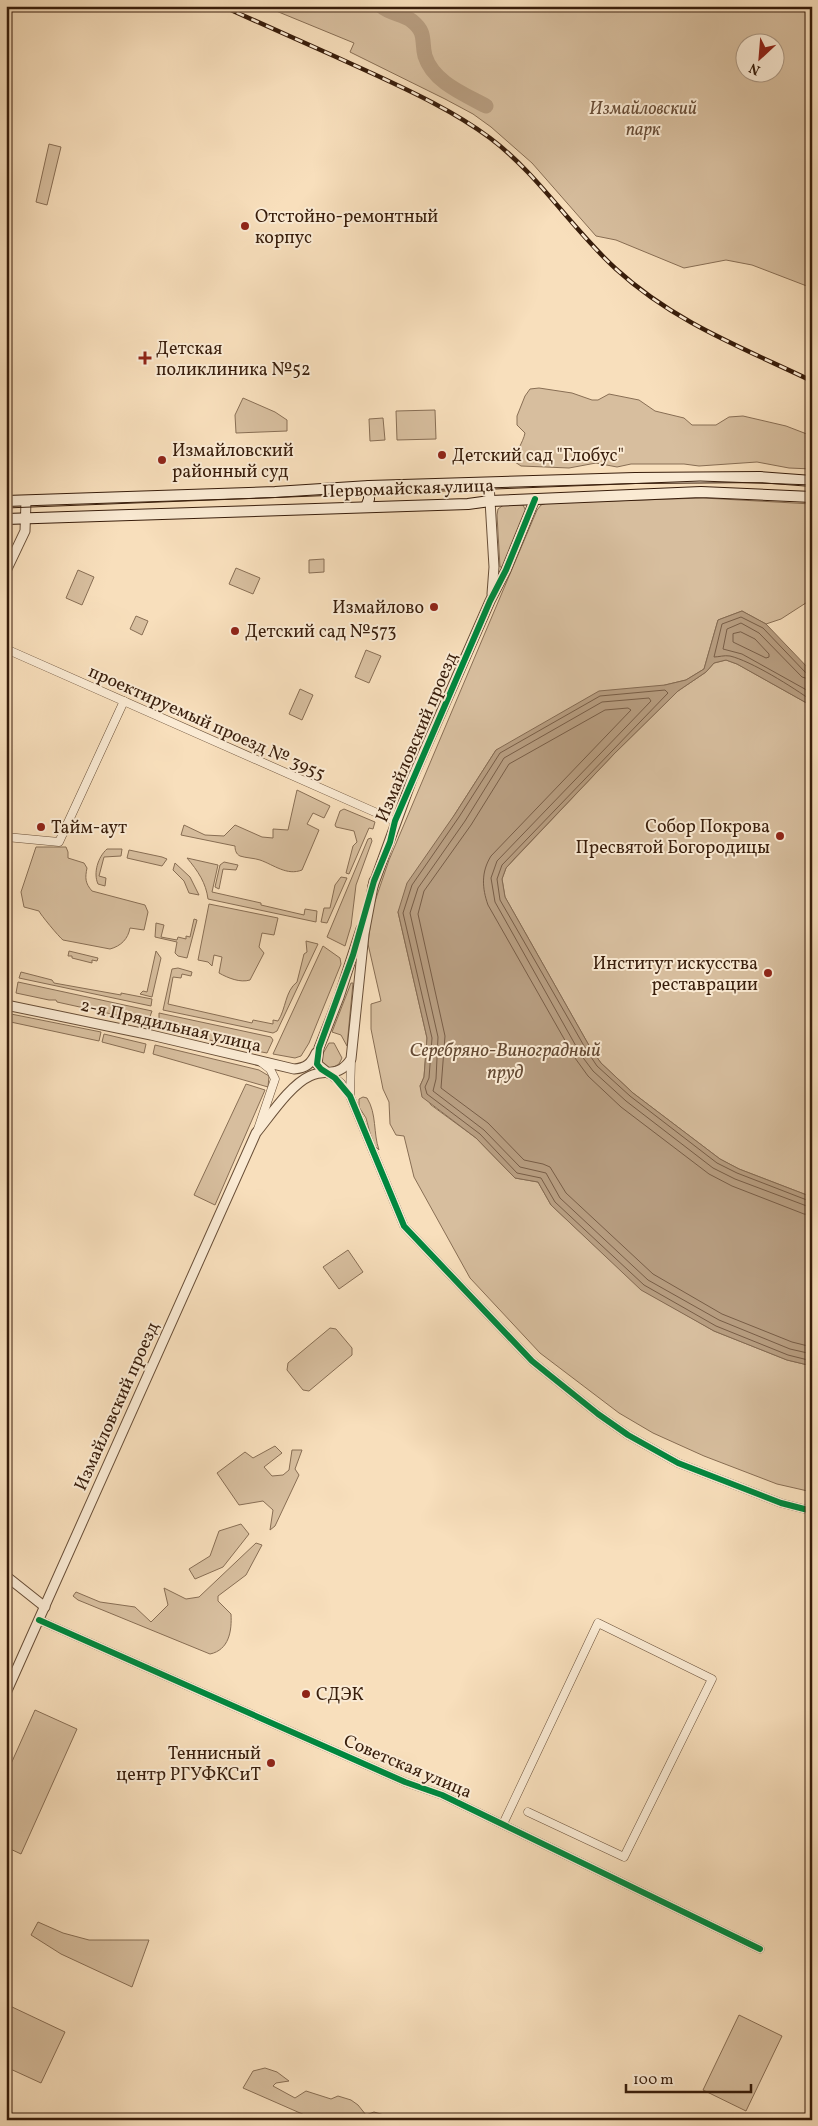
<svg xmlns="http://www.w3.org/2000/svg" width="818" height="2126" font-family="Vollkorn,serif">
<rect width="100%" height="100%" fill="#f8dfbc"/>
<filter id="stains"><feTurbulence type="fractalNoise" baseFrequency=".004" numOctaves="4"/><feColorMatrix values="0 0 0 0 .2 0 0 0 0 .09 0 0 0 0 .02 0 0 0 .5 -.17"/></filter>
<radialGradient id="worn" r=".72"><stop offset=".6" stop-color="#630" stop-opacity="0"/><stop offset="1" stop-color="#630" stop-opacity=".3"/></radialGradient>
<g fill="#d7be9e" stroke="#886e54" fill-rule="evenodd">
<path d="M264,6H812V288L752,265L726,260L684,268L616,240L596,236L532,163L491,127L473,114L445,99L350,52L354,43ZM776,42V72H746V42Z"/>
<path d="M49,144L61,147L47,205L36,202Z"/>
<path d="M539,388L572,393L592,400H598L609,394L639,400L655,411L684,418L692,425H716L729,417L743,416L786,426L812,436V469L789,468L757,462L699,466L684,464H631L617,467L596,463L569,468L521,466L515,462C515,452 523,443 525,433L517,425V416L525,396L530,389Z"/>
<path d="M243,398L275,412L287,420V431L236,433L235,415Z"/>
<path d="M435,410L436,439L397,440L396,411Z"/>
<path d="M383,418L385,440L370,441L369,419Z"/>
<path d="M703,498L812,504V599L781,619L766,624L742,611L718,620L704,669L686,680L665,685L496,750L455,814L398,912L427,1038L424,1077L420,1086L431,1105L476,1138L515,1178L538,1182L551,1205L641,1289L714,1331L787,1360L812,1366V1492L777,1484L704,1456L653,1433L619,1413L540,1353L470,1278L414,1177L404,1136L396,1135L390,1124L389,1102L383,1089L371,1029V1004L381,1001L368,944L372,910L389,860L537,510L541,505L547,503Z"/>
<path d="M505,504L523,505L526,511L503,567H500L497,515L498,509Z"/>
<path d="M324,559V572L309,573V560Z"/>
<path d="M236,568L260,578L253,594L229,584Z"/>
<path d="M78,570L94,577L82,605L66,598Z"/>
<path d="M136,616L148,621L142,635L130,629Z"/>
<path d="M366,650L381,656L369,683L355,677Z"/>
<path d="M726,660L737,664L812,706V1197L739,1169L720,1159L633,1093L601,1063L591,1049L505,897L502,879L506,868L614,754L678,691L706,672L714,663Z"/>
<path d="M300,689L313,695L302,720L289,714Z"/>
<path d="M297,790L330,806L324,818L313,813L307,824L319,830L302,870C287,876 274,865 260,860C254,858 246,858 240,856C236,854 235,850 235,846L181,835L184,825L205,835L224,836L235,825L262,837L273,838V829L288,830Z"/>
<path d="M344,809L375,822L373,829L369,828L349,874L346,873L353,846L357,842L354,831L336,827L335,825L340,811Z"/>
<path d="M371,838L372,841L356,885L351,926L345,946L327,937L368,839Z"/>
<path d="M36,847H66L68,852V858L84,863L87,868C85,878 85,883 92,891L145,905L148,912L144,930L130,928C128,939 121,946 110,949L63,940C59,937 40,914 39,911L24,907L21,892Z"/>
<path d="M107,849H122L121,856L104,857L99,876L106,878L105,886L98,884C93,873 98,857 107,849Z"/>
<path d="M129,850L162,857L167,859L162,866L127,858Z"/>
<path d="M187,858L218,865L212,892L261,903V905L304,915L305,909L317,911L316,922L208,899C206,883 198,871 187,858Z"/>
<path d="M224,862L238,865L236,870L223,869L219,889L215,887L220,865Z"/>
<path d="M175,863L190,877L199,895L189,893L184,881L173,870Z"/>
<path d="M341,877L347,878L327,923L321,922L324,908H330L335,885Z"/>
<path d="M209,904L278,918L274,935L262,933L259,947L264,953L250,980C240,983 228,978 219,973L222,957L214,955L212,966L208,962L198,960Z"/>
<path d="M194,919L197,920L187,958L178,956L175,953L177,942L155,937L156,923L164,925L161,937L177,940L178,937L186,939V936L190,937Z"/>
<path d="M306,941L318,944L277,1031L273,1033L163,1010L172,969L178,968L192,972L191,976L182,974L181,978L173,977L168,1004L252,1023L253,1020L273,1024V1020L278,1021C286,1009 285,991 297,982L304,954L307,952Z"/>
<path d="M323,946L340,958L341,964L309,1043L301,1056L295,1058L273,1054Z"/>
<path d="M69,951L98,958L97,961L92,960V963L72,958V956H68Z"/>
<path d="M156,951L161,958L152,997L140,994L143,991L147,992Z"/>
<path d="M21,972L52,980L54,983L121,995V993L152,999L151,1006L19,978Z"/>
<path d="M18,982L152,1011L148,1022L57,1002L56,1000H49L16,993Z"/>
<path d="M351,983H353L347,1046L341,1035L332,1032Z"/>
<path d="M6,1013L101,1032L99,1041L6,1021Z"/>
<path d="M159,1013L271,1037L273,1040L267,1053L235,1047L159,1026Z"/>
<path d="M104,1034L146,1044L144,1053L102,1042Z"/>
<path d="M329,1043H334L342,1058L339,1064L330,1069L321,1064V1057Z"/>
<path d="M155,1045L259,1070L269,1076L268,1087L153,1054Z"/>
<path d="M246,1084L265,1090L215,1205L194,1195Z"/>
<path d="M363,1097L367,1098C377,1114 373,1133 379,1150L373,1144L366,1118L359,1107V1099Z"/>
<path d="M348,1250L363,1272L339,1289L323,1267Z"/>
<path d="M330,1328L336,1329L352,1348V1355L309,1391L303,1390L287,1370L288,1363Z"/>
<path d="M275,1446L282,1453L264,1467L272,1476L283,1475L289,1470L292,1450H302L295,1469L299,1475L275,1526L270,1530L273,1510L263,1501L239,1505L217,1473L245,1452L253,1458Z"/>
<path d="M241,1524L249,1534L223,1567L195,1579L189,1569L210,1556L219,1531Z"/>
<path d="M256,1543L262,1545L246,1575L218,1596V1601L231,1614C232,1631 229,1650 210,1654L78,1600L73,1596L76,1592L100,1602L135,1607L151,1622L168,1605L164,1588L186,1599L199,1597Z"/>
<path d="M35,1710L77,1729L21,1854L6,1847V1775Z"/>
<path d="M38,1922L63,1933L89,1940H149L132,1987L61,1954L31,1935Z"/>
<path d="M10,2006L65,2032L41,2083L6,2067V2014Z"/>
<path d="M739,2015L782,2036L746,2111L703,2090Z"/>
<path d="M265,2068L277,2072L289,2081L276,2083L273,2086L295,2098L306,2091L331,2099L338,2096L351,2100L358,2105L366,2115L374,2112L401,2120H316L243,2088L253,2071Z"/>
</g>
<path fill="#b79d80" stroke="#846a51" d="M742,611L766,624L810,670L812,706L737,664L726,660L714,663L706,672L678,691L614,754L514,859L506,868L502,879L505,897L591,1049L601,1063L633,1093L720,1159L739,1169L812,1197V1366L787,1360L714,1331L641,1290L551,1205L538,1182L515,1178L476,1138L422,1097L420,1086L424,1077L427,1038L398,912L407,883L455,814L496,750L599,691L665,685L686,680L704,669L718,620Z"/>
<g fill="none" stroke-linecap="round" stroke-linejoin="round">
<g stroke="#785d46" stroke-width="1">
<path d="M741,632L755,639L769,654V657L766,658L733,642V634Z"/>
<path d="M812,674L806,673L763,628L741,617L722,624L714,657C719,657 724,655 730,656C751,661 793,687 812,701"/>
<path d="M812,680L802,677L759,633L741,623L727,629L723,649L742,654L812,693"/>
<path d="M812,1202L737,1173L717,1163L630,1096L597,1066L587,1051L500,900L497,879L502,865L668,693L665,690L600,696L500,753L459,817L412,885L403,913L432,1038L429,1078L425,1087L427,1094L480,1134L517,1173L541,1178L555,1202L644,1285L716,1326L788,1355L812,1361"/>
<path d="M812,1208L735,1179L713,1168L626,1101L593,1071L581,1055L495,902L491,878L497,861L651,701L649,698L602,702L504,758L465,821L418,888L410,913L438,1037L436,1079L433,1091L484,1130L520,1167L546,1173L560,1198L648,1280L719,1320L790,1349L812,1354"/>
<path d="M812,1215L804,1214L732,1186L709,1174L621,1107L588,1076L575,1058L488,905C482,888 481,872 491,856L631,710L628,708L605,710L509,764L471,825L424,891L418,914L445,1036L441,1088L488,1123L524,1160L543,1164L550,1167L566,1193L653,1274L722,1314L792,1342L812,1347"/>
</g>
<path stroke="#b79d80" stroke-width="15" d="M381,6C390,14 403,14 412,21C427,33 421,41 425,56C433,82 464,94 486,106"/>
<defs>
<g id="minor">
<path d="M6,649L395,821"/>
<path d="M6,837L59,842L124,701"/>
<path d="M328,1073L341,1083L350,1096L404,1226L532,1361L598,1414L628,1435L678,1463L781,1503L812,1511"/>
<path d="M350,1096L351,1059"/>
<path d="M258,1129L275,1079L270,1069L261,1062"/>
<path d="M39,1620L405,1782L442,1795L760,1949"/>
<path d="M503,1824L598,1623L712,1679L624,1857L528,1812"/>
</g>
<g id="tertiary">
<path d="M489,484L494,567L492,594"/>
<path d="M6,571L25,531L26,501"/>
<path d="M373,886L412,779L490,601L506,570L535,499"/>
<path d="M6,1005L151,1035L294,1069C306,1068 311,1064 316,1053"/>
<path d="M328,1073L317,1064L319,1048L339,997L361,929"/>
<path d="M6,1576L45,1607"/>
<path d="M6,1693L256,1133C270,1116 290,1085 310,1076C327,1068 338,1079 351,1059L364,934L374,881"/>
</g>
<g id="secondary">
<path d="M6,501L275,492L369,486L635,478L760,477L812,481"/>
<path d="M366,507L369,499V486"/>
<path d="M6,519L468,504L490,501L701,492L812,497"/>
</g>
</defs>
<use href="#minor" stroke="#684e37" stroke-width="9"/>
<use href="#tertiary" stroke="#684e37" stroke-width="11"/>
<use href="#secondary" stroke="#381d0b" stroke-width="12"/>
<use href="#minor" stroke="#faead3" stroke-width="8"/>
<use href="#tertiary" stroke="#faead3" stroke-width="9"/>
<use href="#secondary" stroke="#faead3" stroke-width="10"/>
<path stroke="#381d0b" stroke-width="1" d="M6,508L700,481L812,485"/>
<defs>
<path id="rail" d="M222,6C271,28 319,49 367,71C410,91 452,110 490,138C538,174 571,228 616,269C674,322 741,347 812,381"/>
</defs>
<use href="#rail" stroke="#381d0b" stroke-width="4.5"/>
<use href="#rail" stroke="#faead3" stroke-width="2.5" stroke-dasharray="8" stroke-linecap="butt"/>
<defs>
<g id="cycleway">
<path d="M535,499L506,570L490,601L395,821L390,842L374,881L353,955L319,1048L317,1064L321,1069L335,1078L350,1096L404,1226L532,1361L598,1414L628,1435L678,1463L781,1503L812,1511"/>
<path d="M39,1620L405,1782L442,1795L760,1949"/>
</g>
</defs>
<use href="#cycleway" stroke="#faead3" stroke-width="9"/>
<use href="#cycleway" stroke="#00873e" stroke-width="6"/>
</g>
<g fill="#8f2418" stroke="#faead3" stroke-width="2">
<circle cx="245" cy="226" r="5"/>
<path d="M142.5 350.5h5v5h5v5h-5v5h-5v-5h-5v-5h5z"/>
<circle cx="442" cy="455" r="5"/>
<circle cx="162" cy="460" r="5"/>
<circle cx="434" cy="607" r="5"/>
<circle cx="235" cy="631" r="5"/>
<circle cx="41" cy="827" r="5"/>
<circle cx="780" cy="836" r="5"/>
<circle cx="768" cy="973" r="5"/>
<circle cx="306" cy="1694" r="5"/>
<circle cx="271" cy="1763" r="5"/>
</g>
<g text-anchor="middle" stroke-width="4" stroke-linejoin="round" paint-order="stroke">
<g font-size="18" font-style="italic" fill="#684d37" stroke="#faead3">
<text x="643" y="114">Измайловский<tspan x="643" dy="21">парк</tspan></text>
</g>
<g font-size="18" fill="#381d0b" stroke="#faead3" text-anchor="start">
<text x="255" y="222">Отстойно-ремонтный<tspan x="255" dy="21">корпус</tspan></text>
<text x="156" y="354">Детская<tspan x="156" dy="21">поликлиника №52</tspan></text>
<text x="172" y="456">Измайловский<tspan x="172" dy="21">районный суд</tspan></text>
<text x="452" y="461">Детский сад "Глобус"</text>
<text x="424" y="613" text-anchor="end">Измайлово</text>
<text x="245" y="637">Детский сад №573</text>
<text x="770" y="832" text-anchor="end">Собор Покрова<tspan x="770" dy="21">Пресвятой Богородицы</tspan></text>
<text x="51" y="833">Тайм-аут</text>
<text x="758" y="969" text-anchor="end">Институт искусства<tspan x="758" dy="21">реставрации</tspan></text>
<text x="316" y="1700">СДЭК</text>
<text x="261" y="1759" text-anchor="end">Теннисный<tspan x="261" dy="21">центр РГУФКСиТ</tspan></text>
</g>
<g font-size="18" fill="#381d0b" stroke="#faead3">
<text transform="translate(408 488) rotate(-2)" y="6">Первомайская улица</text>
<text transform="translate(207 722) rotate(24)" y="6">проектируемый проезд № 3955</text>
<text transform="translate(416 737) rotate(-67)" y="6">Измайловский проезд</text>
<text transform="translate(171 1025) rotate(13)" y="6">2-я Прядильная улица</text>
<text transform="translate(116 1406) rotate(-66)" y="6">Измайловский проезд</text>
<text transform="translate(408 1766) rotate(23)" y="6">Советская улица</text>
</g>
<g font-size="19" font-style="italic" fill="#644a34" stroke="#faead3">
<text x="505" y="1056">Серебряно-Виноградный<tspan x="505" dy="22">пруд</tspan></text>
</g>
</g>
<rect width="818" height="2126" fill="none" stroke="#f8dfbc" stroke-width="25"/>
<rect x="8" y="8" width="803" height="2111" fill="none" stroke="#381d0b" stroke-width="2.5"/>
<rect x="12" y="12" width="793" height="2101" fill="none" stroke="#381d0b"/>
<g transform="translate(760 58) rotate(206)"><circle r="24" fill="#faead3" stroke="#ac9883"/>
<path d="M0-4L9 19L0 12L-9 19Z" fill="#8f2418"/>
<text y="-8" font-size="14" font-weight="bold" text-anchor="middle" fill="#381d0b">N</text>
</g>
<path d="M626 2084v8h125v-8" fill="none" stroke="#381d0b" stroke-width="2.5"/>
<text x="633" y="2084" font-size="15" fill="#381d0b" stroke="#faead3" stroke-width="4" paint-order="stroke">100 m</text>
<rect width="100%" height="100%" filter="url(#stains)"/>
<rect width="100%" height="100%" fill="url(#worn)"/>
</svg>
